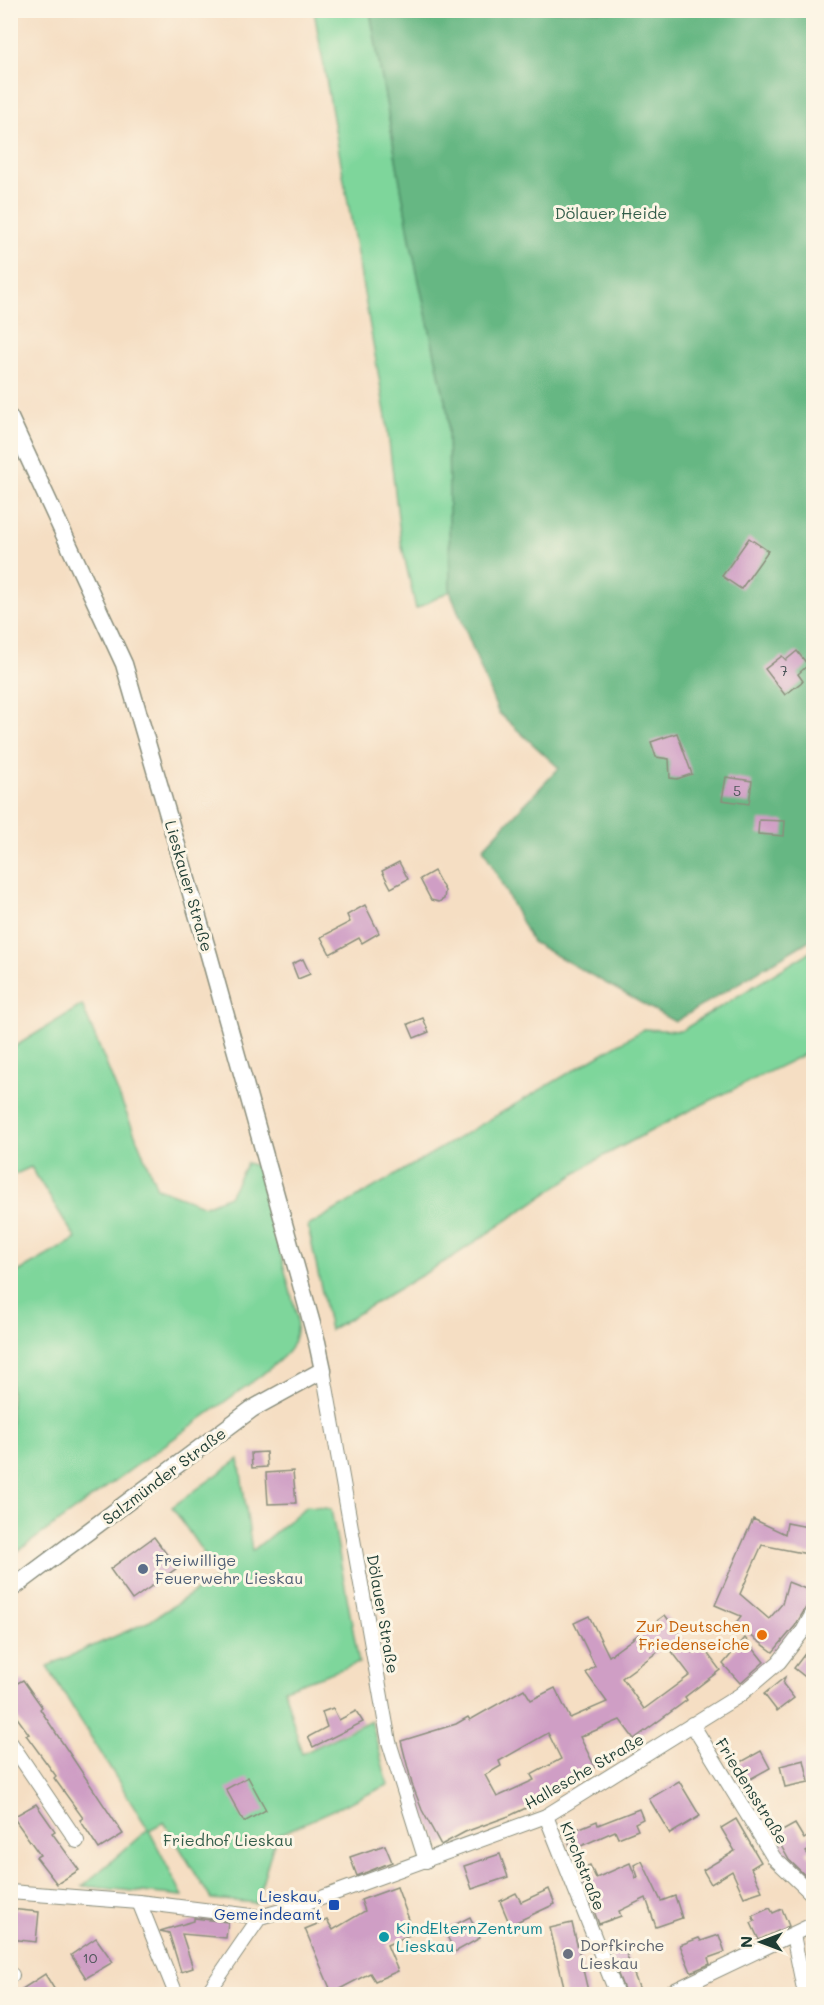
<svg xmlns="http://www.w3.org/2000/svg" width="824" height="2005" font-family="Mali,sans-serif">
<rect width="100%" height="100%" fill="#fcf5e5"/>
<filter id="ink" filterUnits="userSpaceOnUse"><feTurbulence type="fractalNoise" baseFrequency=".0167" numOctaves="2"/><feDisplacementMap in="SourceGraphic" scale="12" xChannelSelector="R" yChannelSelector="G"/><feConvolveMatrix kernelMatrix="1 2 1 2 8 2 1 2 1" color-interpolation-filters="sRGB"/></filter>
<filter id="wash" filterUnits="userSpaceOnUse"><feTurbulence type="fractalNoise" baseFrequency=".008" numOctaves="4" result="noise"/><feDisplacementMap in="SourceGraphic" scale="24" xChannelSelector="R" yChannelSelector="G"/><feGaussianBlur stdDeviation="1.35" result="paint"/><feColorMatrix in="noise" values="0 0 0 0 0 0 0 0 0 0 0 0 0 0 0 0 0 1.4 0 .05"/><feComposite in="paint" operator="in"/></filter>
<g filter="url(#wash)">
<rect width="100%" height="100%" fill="#f5dec3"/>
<g fill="#7ed69b" stroke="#4e8a68" stroke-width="1.5">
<path d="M314,11H370L411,244L448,414L450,591L416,609L401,542L386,417Z"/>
<path d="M813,950V1050L681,1115L596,1160L454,1256L330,1330L308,1226L644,1029L681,1031Z"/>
<path d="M82,1005L157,1188L205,1206L229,1196L247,1163L257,1166L297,1316C297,1353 285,1355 259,1377L11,1556V1276L76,1239L31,1167L11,1176V1049Z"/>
<path d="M239,1459L252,1551L307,1506L331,1509L359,1663L284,1689L302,1754L371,1720L388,1785L276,1836L256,1903L211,1899L164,1822L149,1830L183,1896L83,1886L148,1829L47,1666L150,1621L219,1576L172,1507Z"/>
</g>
<path fill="#66b783" stroke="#427a5c" stroke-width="1.5" d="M370,11H813V938L675,1022L532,942L483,848L559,768L498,712L450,591L448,414L411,244Z"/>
<g id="blocks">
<g fill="#cf9ec5" fill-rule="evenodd">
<path d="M749,538L768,551L741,589L722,576Z"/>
<path d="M797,651L808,665L798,674L803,681L785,695L765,669L782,656L786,660Z"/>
<path d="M677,733L692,774L677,779L670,778L669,759L656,757L651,742Z"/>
<path d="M726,777L752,781L749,804L722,800Z"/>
<path d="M759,820L785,821L784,836L758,834Z"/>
<path d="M399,862L408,879L391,888L382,871Z"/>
<path d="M434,871L445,891L444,899L439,902L431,900L420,879Z"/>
<path d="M365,905L379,933L362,943L359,938L330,954L321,937L350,922L347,915Z"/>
<path d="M303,959L310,974L298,979L292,964Z"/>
<path d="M423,1018L429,1032L414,1038L408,1024Z"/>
<path d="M266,1452L267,1467L252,1468L251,1453Z"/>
<path d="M293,1471L296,1503L268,1504L266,1473Z"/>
<path d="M753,1519L785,1534L787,1523L813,1528V1555L762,1545L740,1594L769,1619L782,1604L788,1582L811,1591L807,1606L795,1626L773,1652L735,1624L741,1616L715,1605Z"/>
<path d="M154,1537L177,1568L132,1600L110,1569Z"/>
<path d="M665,1615L693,1653L702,1646L720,1670L685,1697L687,1700L634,1739L620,1720L580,1737L595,1767L541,1794L543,1800L509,1816L465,1832L441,1845L422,1810L412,1784L401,1741L456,1724L468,1717L470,1720L524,1689L531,1700L555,1688L570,1718L607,1702L586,1673L595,1666L574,1623L589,1616L609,1656ZM667,1645L690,1675L644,1709L622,1678ZM548,1733L561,1759L531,1775L534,1780L497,1797L485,1775L501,1766L499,1761Z"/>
<path d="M745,1638L764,1662L740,1683L723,1664Z"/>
<path d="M813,1643V1683L794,1668Z"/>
<path d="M785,1677L783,1684L794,1698L777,1711L764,1694Z"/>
<path d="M23,1680L42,1707L40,1709L123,1834L99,1849L80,1820L83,1818L54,1778L56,1776L26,1735L29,1734L10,1708V1687Z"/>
<path d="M333,1708L339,1720L356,1711L363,1722L313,1747L308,1737L327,1727L322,1712Z"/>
<path d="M761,1751L770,1768L741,1784L732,1767Z"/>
<path d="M804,1760L809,1782L785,1787L780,1766Z"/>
<path d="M248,1777L266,1810L244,1822L226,1789Z"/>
<path d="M679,1781L700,1816L670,1834L649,1799Z"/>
<path d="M36,1804L55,1831L52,1833L79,1870L57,1884L36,1857L40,1855L13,1817Z"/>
<path d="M639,1809L643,1819L635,1823L638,1830L618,1838L615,1831L572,1850L565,1834L597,1821L598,1825Z"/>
<path d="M736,1819L761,1862L751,1868L762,1891L744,1897L732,1871L711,1884L703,1870L735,1851L721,1828Z"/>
<path d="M795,1824L804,1839L813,1833V1848L806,1852L813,1860V1883L789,1860L775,1835Z"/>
<path d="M385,1845L392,1862L357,1876L350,1857Z"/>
<path d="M500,1854L508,1877L472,1889L464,1866Z"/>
<path d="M642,1861L661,1901L675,1896L682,1918L656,1927L646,1898L619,1911L621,1916L599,1924L578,1870L590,1865L596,1878L630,1863L636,1878L638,1877L634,1865Z"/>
<path d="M397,1887L414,1933L387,1945L398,1971L375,1981L370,1973L332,1993L305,1929L327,1920L333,1930L365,1911L361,1900Z"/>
<path d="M549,1889L555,1904L510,1925L500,1901L516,1893L521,1902Z"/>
<path d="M770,1908L773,1913L782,1909L789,1926L759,1940L751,1923L755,1921L752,1916Z"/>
<path d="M10,1909L39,1912L36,1942L10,1939Z"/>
<path d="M470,1917L480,1938L455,1952L444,1930Z"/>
<path d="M194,1918L228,1922L226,1938L182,1934L193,1968L181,1972L169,1933L160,1931L194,1921Z"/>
<path d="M572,1923L589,1995H566L550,1928Z"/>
<path d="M719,1935L725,1952L708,1958L710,1964L691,1972L680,1945L699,1938L701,1941Z"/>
<path d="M96,1938L113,1962L86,1978L71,1955Z"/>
<path d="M622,1943L640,1990L630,1995H626L608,1948Z"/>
<path d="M45,1974L58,1995H13Z"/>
</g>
</g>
</g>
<g filter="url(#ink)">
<use href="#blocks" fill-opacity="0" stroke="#8a8e7c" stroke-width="1.5"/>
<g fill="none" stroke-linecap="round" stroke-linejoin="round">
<defs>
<g id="minor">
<path d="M323,1370L389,1742L426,1861"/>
<path d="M692,1724L774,1858L814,1896"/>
<path d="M10,1742L77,1841"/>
<path d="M546,1816L617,1994"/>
<path d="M10,1892L139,1902L260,1917L305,1904L546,1816L740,1695L779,1662L803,1631L814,1611"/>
<path d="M139,1902L176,1994"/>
<path d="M793,1935L805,1994"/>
<path d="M10,1976L12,1975"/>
<path d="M207,1994L260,1917"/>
<path d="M667,1994L814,1924"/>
</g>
<path id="tertiary" d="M10,418L124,664L209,955L317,1342L323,1370L252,1409L10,1590"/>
</defs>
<use href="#minor" stroke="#8a8e7c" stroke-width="16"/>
<use href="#tertiary" stroke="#8a8e7c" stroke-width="19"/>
<use href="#minor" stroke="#fff" stroke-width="14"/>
<use href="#tertiary" stroke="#fff" stroke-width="16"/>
</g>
</g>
<circle fill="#5c6f8a" stroke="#fcf5e5" stroke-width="2" cx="143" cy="1569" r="6"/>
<circle fill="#e8710a" stroke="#fcf5e5" stroke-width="2" cx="762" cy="1635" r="6"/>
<rect fill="#1a4fb4" stroke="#fcf5e5" stroke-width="2" x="328" y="1899" width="12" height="12" rx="3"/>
<circle fill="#0f9aa8" stroke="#fcf5e5" stroke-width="2" cx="384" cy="1937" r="6"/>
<circle fill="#6b7280" stroke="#fcf5e5" stroke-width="2" cx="568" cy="1954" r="6"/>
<g text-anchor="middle" stroke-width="6" stroke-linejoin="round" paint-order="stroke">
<g font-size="14" fill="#4b5558">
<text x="784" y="676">7</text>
<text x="737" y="796">5</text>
<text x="90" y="1963">10</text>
</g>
<g font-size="16" fill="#325c49" stroke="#fcf5e5">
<text x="611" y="219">Dölauer Heide</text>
<text x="228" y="1846">Friedhof Lieskau</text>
</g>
<g font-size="16" fill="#1f3d34" stroke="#fcf5e5">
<text transform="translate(189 886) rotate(74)" y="6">Lieskauer Straße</text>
<text transform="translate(164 1476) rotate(-37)" y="6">Salzmünder Straße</text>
<text transform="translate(383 1614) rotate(80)" y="6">Dölauer Straße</text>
<text transform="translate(584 1771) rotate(-30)" y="6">Hallesche Straße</text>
<text transform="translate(752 1791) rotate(58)" y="6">Friedensstraße</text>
<text transform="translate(583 1866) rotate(68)" y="6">Kirchstraße</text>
</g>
<g font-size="16" fill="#4e5e75" stroke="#fcf5e5" text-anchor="start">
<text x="155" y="1566">Freiwillige<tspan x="155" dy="18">Feuerwehr Lieskau</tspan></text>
</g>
<g font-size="16" fill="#c56008" stroke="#fcf5e5" text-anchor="end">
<text x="750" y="1632">Zur Deutschen<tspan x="750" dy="18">Friedenseiche</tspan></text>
</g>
<g font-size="16" fill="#164399" stroke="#fcf5e5" text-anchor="end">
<text x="322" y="1902">Lieskau,<tspan x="322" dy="18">Gemeindeamt</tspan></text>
</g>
<g font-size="16" fill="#0d838f" stroke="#fcf5e5" text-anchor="start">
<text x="396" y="1934">KindElternZentrum<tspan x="396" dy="18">Lieskau</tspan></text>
</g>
<g font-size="16" fill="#5b616d" stroke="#fcf5e5" text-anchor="start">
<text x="580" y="1951">Dorfkirche<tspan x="580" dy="18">Lieskau</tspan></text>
</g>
</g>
<rect width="824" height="2005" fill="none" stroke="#fcf5e5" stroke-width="36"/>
<g transform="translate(761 1942) rotate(270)" stroke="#fcf5e5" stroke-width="4.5" paint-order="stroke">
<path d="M0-4.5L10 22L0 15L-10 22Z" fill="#1f3d34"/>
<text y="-9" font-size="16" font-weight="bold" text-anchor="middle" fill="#1f3d34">N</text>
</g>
</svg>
